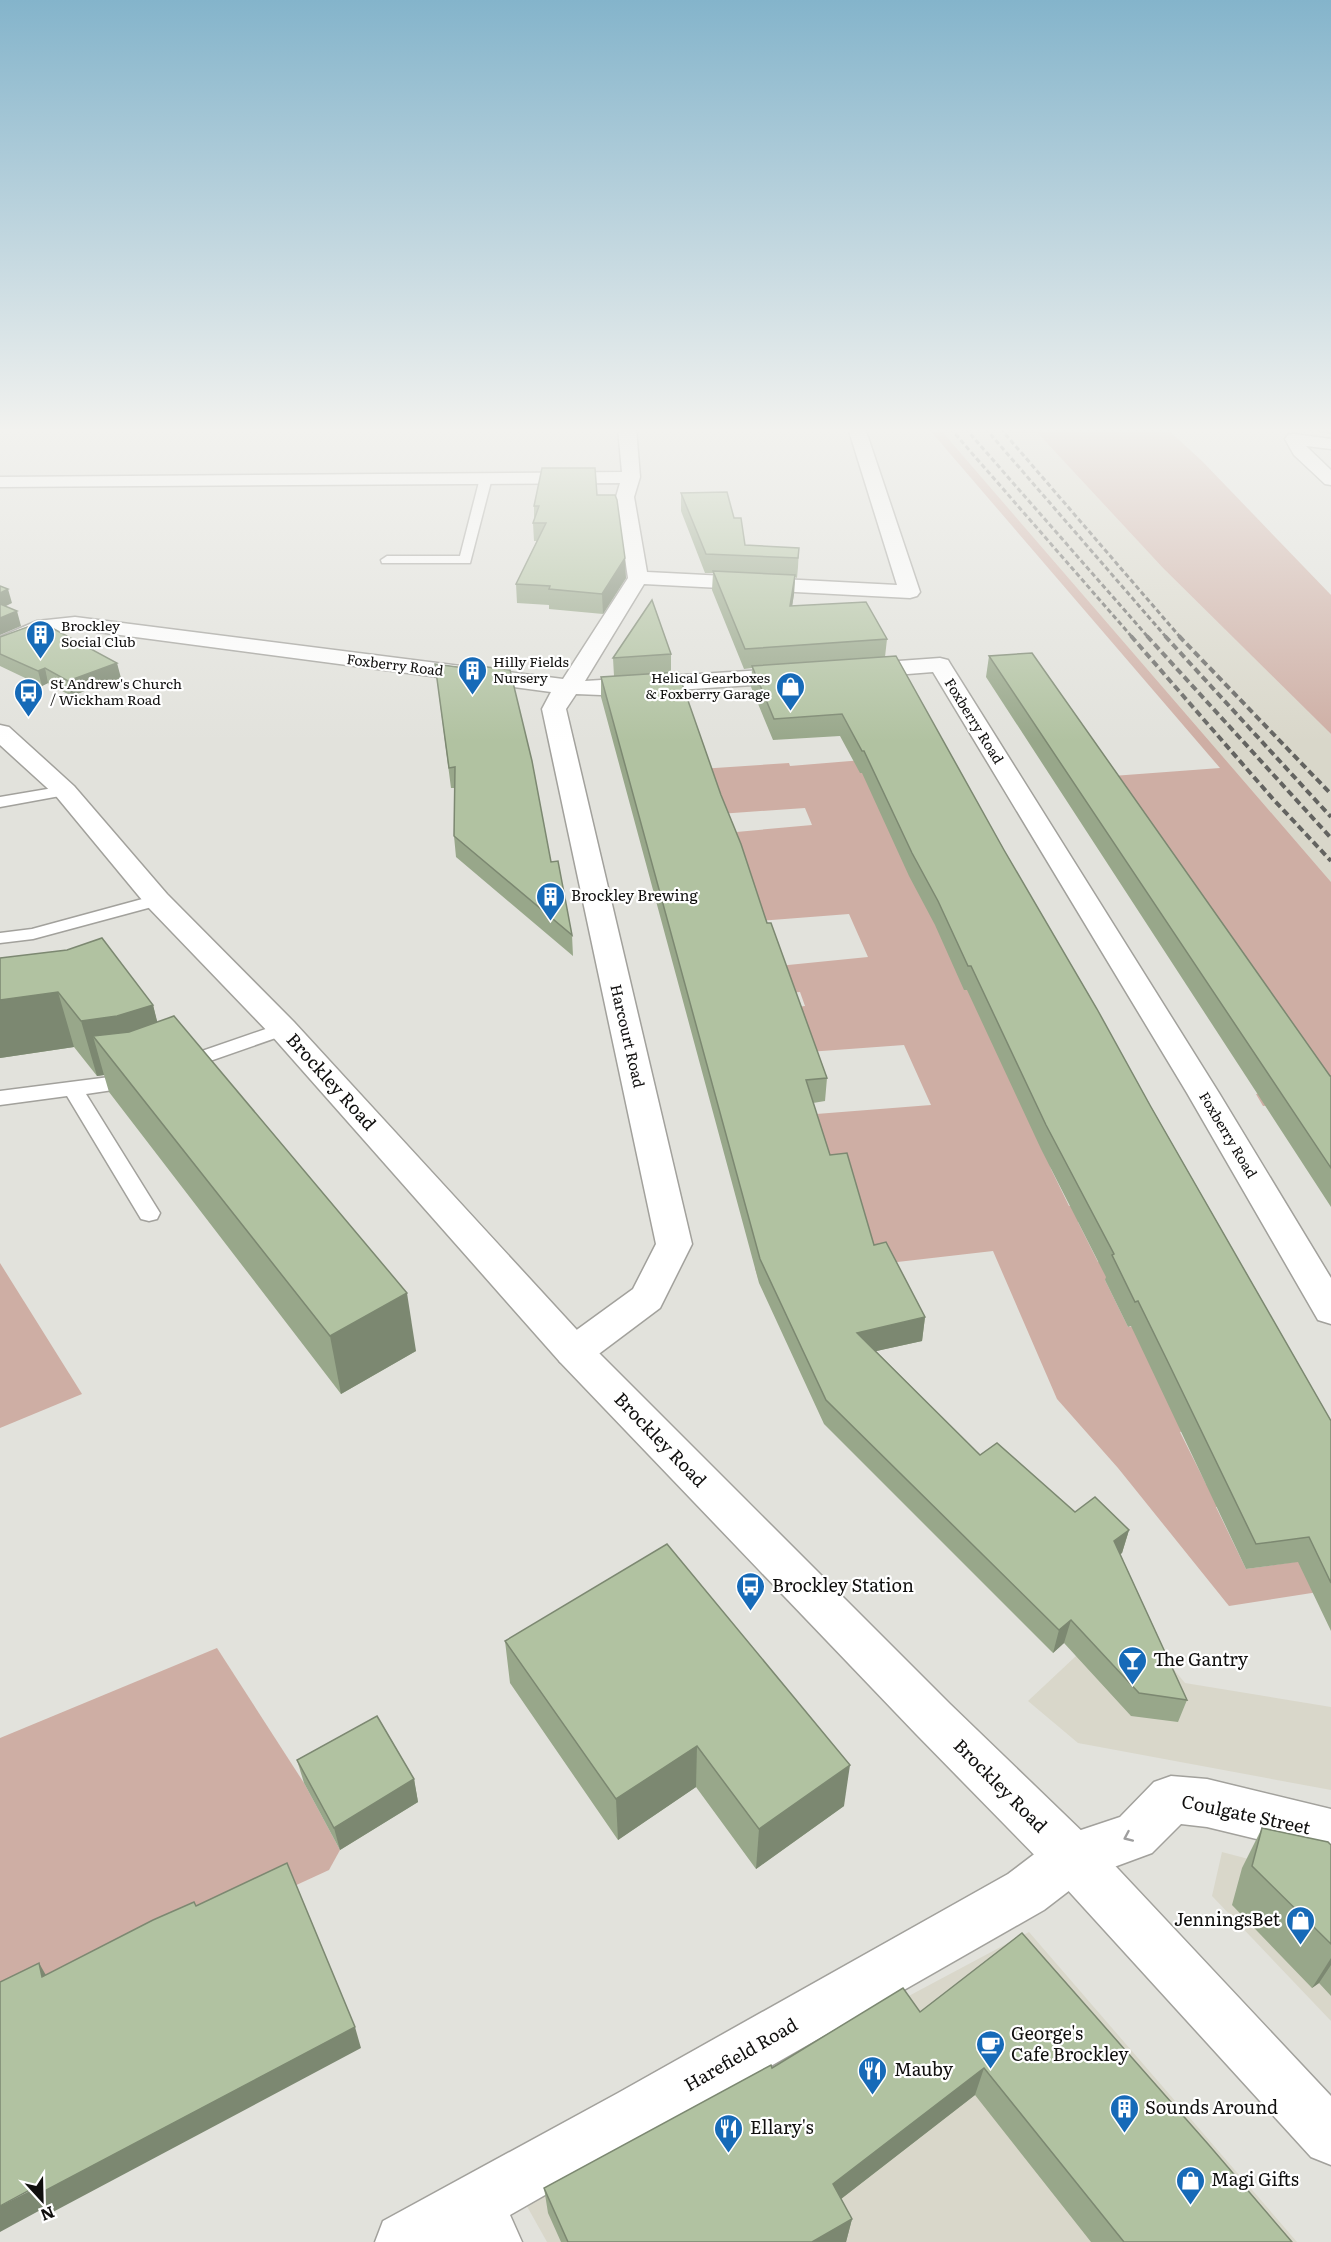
<svg xmlns="http://www.w3.org/2000/svg" width="1331" height="2242" font-family="Literata,serif">
<rect width="100%" height="100%" fill="#e2e2dc"/>
<g fill="#d9d7ca">
<path d="M939,428H1033L1163,568L1331,734V882Z"/>
<path d="M1130,1617L1185,1683L1331,1707V1790L1078,1743L1028,1701L1076,1656Z"/>
<path d="M1222,1852L1331,1881V2021L1212,1896Z"/>
<path d="M1029,1932L1297,2242H547L524,2201Z"/>
</g>
<g fill="#ceaea4">
<path d="M928,428H939L1331,882V1110L1325,1101L1263,1106L1256,1094L1311,1089L1099,777L1220,768Z"/>
<path d="M1033,428H1166L1202,461L1331,595V734L1163,568Z"/>
<path d="M887,758L1005,987L1051,1169L1069,1206L1115,1201L1123,1217L1078,1222L1098,1262L1145,1258L1154,1274L1105,1280L1128,1327L1178,1320L1233,1425L1180,1432L1206,1484L1259,1477L1271,1500L1216,1507L1246,1569L1301,1561L1331,1590L1229,1606L1118,1468L1057,1399L993,1251L758,1278L755,1268L833,1258L778,1117L931,1105L904,1045L808,1052L788,1008L805,1006L800,992L740,997L778,966L868,957L849,914L758,921L692,836L812,825L805,808L719,814L670,771L789,763L790,766Z"/>
<path d="M0,1263L82,1394L0,1428Z"/>
<path d="M217,1648L304,1783L340,1850L329,1870L266,1899L0,2009V1738Z"/>
</g>
<g fill="none" stroke-linecap="round" stroke-linejoin="round">
<defs>
<g id="lane">
<path d="M486,475L492,478L470,563H382L381,560L387,556H460L480,478Z"/>
<path d="M65,786L73,791L71,794L0,807V797Z"/>
<path d="M157,895L163,896L166,900L163,904L33,939L0,943V933L32,929Z"/>
<path d="M283,1023L290,1025L293,1029L290,1033L187,1069L180,1071L173,1069L170,1065L173,1061Z"/>
<path d="M133,1074L140,1076L143,1081L140,1086L86,1094L160,1213L157,1219L149,1221L141,1219L67,1096L0,1105V1091Z"/>
</g>
<g id="street">
<path d="M618,428H636L640,477L634,497L647,572L897,585L848,428H865L920,592L917,596L910,598L644,584L585,681L797,668L805,670L808,675L805,680L797,682L601,695L576,694L566,709L692,1244L660,1308L588,1362L574,1367L560,1362L555,1352L560,1342L633,1289L656,1244L542,709L551,692L75,629L49,632L0,652V637L37,621L75,617L563,679L628,578L616,497L620,483L0,487V477L622,472Z"/>
<path d="M1294,434L1331,439V449L1306,446L1331,470V485L1325,484L1294,455L1285,439L1288,435Z"/>
<path d="M940,658L948,660L951,665L1219,1093L1331,1278V1324L1318,1320L1187,1093L933,672L857,678L849,676L846,671L849,666L857,664Z"/>
<path d="M1171,1776L1207,1779L1331,1809V1857L1207,1827L1181,1824L1152,1853L1087,1877L1044,1910L510,2215L522,2242H375L383,2221L618,2093L1008,1874L1054,1839L1120,1817L1154,1782Z"/>
</g>
<path id="secondary" d="M0,725L9,727L74,786L167,894L294,1022L588,1342L950,1704L1090,1839L1331,2096V2165L1311,2157L1054,1875L916,1734L560,1362L272,1036L147,906L56,796L0,745Z"/>
</defs>
<use href="#lane" stroke="#a2a19c" stroke-width="3"/>
<use href="#street" stroke="#a2a19c" stroke-width="3"/>
<use href="#secondary" stroke="#a2a19c" stroke-width="3"/>
<use href="#lane" fill="#fff" fill-rule="evenodd"/>
<use href="#street" fill="#fff" fill-rule="evenodd"/>
<use href="#secondary" fill="#fff" fill-rule="evenodd"/>
<g stroke="#636360" stroke-width="3" stroke-dasharray="5 3" stroke-linecap="butt">
<path d="M950,428L1132,637"/>
<path d="M965,428L1148,637"/>
<path d="M985,428L1166,637"/>
<path d="M1000,428L1180,637"/>
</g>
<g stroke="#636360" stroke-width="4" stroke-dasharray="7 4" stroke-linecap="butt">
<path d="M1131,636L1273,799L1331,861"/>
<path d="M1147,636L1331,838"/>
<path d="M1165,636L1331,817"/>
<path d="M1179,636L1331,794"/>
</g>
</g>
<g fill="#98a78a">
<path d="M1293,428H1331V434Z"/>
<path d="M681,493L734,518L745,545L799,548L798,567L797,578L795,577L794,594L792,606L887,639L885,657L1004,850L1331,1421V1631L1298,1562L1246,1569L1158,1383L1131,1326L1128,1327L1105,1280L1106,1277L1041,1149L967,990H964L935,925L909,876L862,773H860L840,736L773,740L751,687L752,668L744,669L712,590L713,573H705L681,511Z"/>
<path d="M597,495L626,578L603,614L549,609V605L517,603L516,584L537,541H534L533,523L534,519V506Z"/>
<path d="M0,637L121,678L71,696L48,683L42,686L0,666Z"/>
<path d="M671,654V672L827,1078L825,1101L813,1103L830,1155L874,1245L925,1317L922,1341L876,1351L980,1455L1075,1512L1129,1530L1122,1553L1120,1554L1187,1700L1178,1722L1131,1716L1064,1643L1053,1653L824,1424L759,1283L601,697V677L614,676L613,658Z"/>
<path d="M989,656L1330,1076H1331V1207L986,677Z"/>
<path d="M435,664L465,668L464,664L551,862L572,935L573,956L456,857L454,836V788H451Z"/>
<path d="M0,958L153,1005L157,1022L416,1351L341,1394L109,1092L104,1075L97,1076L74,1047L0,1058Z"/>
<path d="M505,1641L844,1806L756,1869L696,1787L618,1840L510,1683Z"/>
<path d="M297,1760L414,1779L418,1802L340,1850L304,1783Z"/>
<path d="M1262,1828L1331,1845V1996L1319,1983L1312,1988L1232,1905L1242,1868Z"/>
<path d="M920,2012L1292,2242H1091L975,2095L841,2199L852,2219L846,2242H561L548,2213L544,2188L772,2068Z"/>
</g>
<g fill="#7c8871">
<path d="M625,558L626,578L603,614L602,594Z"/>
<path d="M795,575L794,594L789,626L790,606Z"/>
<path d="M8,589L12,603L0,609V593Z"/>
<path d="M17,611L21,626L0,635V618Z"/>
<path d="M117,663L121,678L71,696L68,681Z"/>
<path d="M45,668L48,683L42,686L38,671Z"/>
<path d="M58,992L74,1047L0,1058V1000Z"/>
<path d="M153,1005L167,1060L93,1036L104,1075L97,1076L81,1021Z"/>
<path d="M407,1293L416,1351L341,1394L330,1336Z"/>
<path d="M925,1317L922,1341L854,1356L857,1333Z"/>
<path d="M1129,1530L1122,1553L1107,1564L1114,1541Z"/>
<path d="M1071,1620L1064,1643L1053,1653L1059,1630Z"/>
<path d="M697,1746L696,1787L618,1840L616,1799Z"/>
<path d="M850,1765L844,1806L756,1869L759,1829Z"/>
<path d="M414,1779L418,1802L340,1850L334,1828Z"/>
<path d="M1331,1958V1965L1319,1983L1312,1988Z"/>
<path d="M39,1963L51,1984L42,1977Z"/>
<path d="M355,2027L361,2048L51,2213L46,2207L0,2232V2206Z"/>
<path d="M984,2068L975,2095L828,2209L833,2184Z"/>
<path d="M852,2219L846,2242H812Z"/>
</g>
<g fill="#b1c2a1" stroke="#7c8871" stroke-width="1.5">
<path d="M542,468H595L597,495H615L617,500L625,558L602,594L549,589L550,586L516,584L546,523H533L539,506H534Z"/>
<path d="M727,492L734,518H741L745,545L799,548L798,558L706,554L681,493Z"/>
<path d="M713,571L795,575L790,606L866,602L887,639L745,649Z"/>
<path d="M0,586L8,589L0,593Z"/>
<path d="M652,600L671,654L613,658Z"/>
<path d="M0,604L17,611L0,618Z"/>
<path d="M41,622L117,663L68,681L45,668L38,671L0,654V637Z"/>
<path d="M1032,653L1330,1076H1331V1168L989,656Z"/>
<path d="M896,656L1004,850L1097,1009L1151,1107L1331,1421V1583L1309,1537L1256,1544L1166,1358L1138,1301L1135,1302L1112,1255L1114,1254L1046,1125L971,966H968L938,901L912,853L864,751H862L842,714L774,719L752,666Z"/>
<path d="M435,664L465,668L464,664L510,670L532,761L551,862L558,861L572,935L454,836L455,767L449,768Z"/>
<path d="M678,672L721,795L741,844L767,923H771L827,1078L806,1080L830,1155L847,1153L874,1245L886,1242L925,1317L857,1333L980,1455L997,1443L1075,1512L1095,1497L1129,1530L1114,1541L1187,1700L1139,1693L1071,1620L1059,1630L826,1400L760,1259L601,677Z"/>
<path d="M102,938L153,1005L117,1016L81,1021L58,992L0,1000V958L67,950Z"/>
<path d="M174,1016L407,1293L330,1336L93,1036L129,1032Z"/>
<path d="M667,1544L850,1765L759,1829L697,1746L616,1799L505,1641Z"/>
<path d="M377,1716L414,1779L334,1828L297,1760Z"/>
<path d="M1262,1828L1328,1842L1331,1845V1944L1252,1866Z"/>
<path d="M287,1863L355,2027L37,2195L35,2187L0,2206V1982L39,1963L42,1977L153,1920L194,1902L196,1906Z"/>
<path d="M1022,1933L1208,2144L1292,2242H1124L984,2068L833,2184L852,2219L812,2242H568L544,2188L771,2065L772,2068L903,1988L920,2012Z"/>
</g>
<defs><path id="oneway-chevron" d="M-2-3.5L2.5 0L-2 3.5" fill="none" stroke-width="1.6" stroke-linecap="round" stroke-linejoin="round" transform="scale(1.5)"/></defs>
<use stroke="#9f9f9f" href="#oneway-chevron" transform="translate(1128 1837) rotate(156)"/>
<linearGradient id="sky" x2="0" y2="1"><stop stop-color="#84b4cb"/><stop offset="0.58" stop-color="#f2f2ef"/><stop offset="1" stop-color="#f2f2ef" stop-opacity="0"/></linearGradient>
<rect width="1331" height="742" fill="url(#sky)"/>
<defs>
<symbol id="building-pin" viewBox="-11 -11 22 30"><path d="M0 17L-7.5 6A9.5 9.5 0 1 1 7.5 6Z" fill="#166ab8" stroke="#fff"/><path d="M-4-6H4V6H1V3H-1V6H-4ZM-2.5-4.3h1.7v1.8h-1.7ZM.8-4.3h1.7v1.8H.8ZM-2.5-1h1.7V.8h-1.7ZM.8-1h1.7V.8H.8Z" fill="#fff"/></symbol>
<symbol id="shop-pin" viewBox="-11 -11 22 30"><path d="M0 17L-7.5 6A9.5 9.5 0 1 1 7.5 6Z" fill="#166ab8" stroke="#fff"/><path d="M-5-2.5h2.3a2.7 3.5 0 0 1 5.4 0H5L5.5 6h-11ZM-1.5-2.5h3a1.5 2.3 0 0 0-3 0Z" fill="#fff"/></symbol>
<symbol id="bus-pin" viewBox="-11 -11 22 30"><path d="M0 17L-7.5 6A9.5 9.5 0 1 1 7.5 6Z" fill="#166ab8" stroke="#fff"/><path d="M-5-6H5V4H4V6H2V4H-2V6H-4V4H-5ZM-3.5-4V0h7V-4ZM-3.5 1.2v1.5H-2V1.2ZM2 1.2v1.5H3.5V1.2Z" fill="#fff"/></symbol>
<symbol id="bar-pin" viewBox="-11 -11 22 30"><path d="M0 17L-7.5 6A9.5 9.5 0 1 1 7.5 6Z" fill="#166ab8" stroke="#fff"/><path d="M-6-5H6L.8 .8V4.5H3.5V6h-7V4.5H-.8V.8Z" fill="#fff"/></symbol>
<symbol id="cafe-pin" viewBox="-11 -11 22 30"><path d="M0 17L-7.5 6A9.5 9.5 0 1 1 7.5 6Z" fill="#166ab8" stroke="#fff"/><path d="M-5.5-4.5H6V0H3Q3 3.5 0 3.5H-2.5Q-5.5 3.5-5.5 0ZM3-3.2v2h1.7v-2ZM-6 4.5H4V6H-6Z" fill="#fff"/></symbol>
<symbol id="restaurant-pin" viewBox="-11 -11 22 30"><path d="M0 17L-7.5 6A9.5 9.5 0 1 1 7.5 6Z" fill="#166ab8" stroke="#fff"/><path d="M-5-6h1v4h1v-4h1v4h1v-4h1v5L-1.5 .5V6h-2V.5L-5-1ZM5-6V6H3V1.5H1.5Q1.5-4 5-6Z" fill="#fff"/></symbol>
</defs>
<g fill-rule="evenodd">
<use href="#building-pin" x="24" y="618" width="33" height="45"/>
<use href="#building-pin" x="456" y="654" width="33" height="45"/>
<use href="#shop-pin" x="774" y="670" width="33" height="45"/>
<use href="#bus-pin" x="12" y="676" width="33" height="45"/>
<use href="#building-pin" x="534" y="880" width="33" height="45"/>
<use href="#bus-pin" x="734" y="1570" width="33" height="45"/>
<use href="#bar-pin" x="1116" y="1644" width="33" height="45"/>
<use href="#shop-pin" x="1284" y="1904" width="33" height="45"/>
<use href="#cafe-pin" x="974" y="2028" width="33" height="45"/>
<use href="#restaurant-pin" x="856" y="2054" width="33" height="45"/>
<use href="#building-pin" x="1108" y="2092" width="33" height="45"/>
<use href="#restaurant-pin" x="712" y="2112" width="33" height="45"/>
<use href="#shop-pin" x="1174" y="2164" width="33" height="45"/>
</g>
<g text-anchor="middle" stroke-width="4.5" stroke-linejoin="round" paint-order="stroke">
<g font-size="14" fill="#100f0e" stroke="#fff" text-anchor="start">
<text x="61" y="631">Brockley<tspan x="61" dy="16">Social Club</tspan></text>
<text x="493" y="667">Hilly Fields<tspan x="493" dy="16">Nursery</tspan></text>
<text x="770" y="683" text-anchor="end">Helical Gearboxes<tspan x="770" dy="16">&amp; Foxberry Garage</tspan></text>
<text x="50" y="689">St Andrew's Church<tspan x="50" dy="16">/ Wickham Road</tspan></text>
</g>
<g font-size="14" fill="#100f0e" stroke="#fff">
<text transform="translate(395 665) rotate(7)" y="5">Foxberry Road</text>
<text transform="translate(974 721) rotate(58)" y="5">Foxberry Road</text>
<text transform="translate(1228 1135) rotate(59)" y="5">Foxberry Road</text>
</g>
<g font-size="15" fill="#100f0e" stroke="#fff" text-anchor="start">
<text x="571" y="901">Brockley Brewing</text>
</g>
<g font-size="15" fill="#100f0e" stroke="#fff">
<text transform="translate(627 1036) rotate(77)" y="5">Harcourt Road</text>
</g>
<g font-size="18" fill="#100f0e" stroke="#fff">
<text transform="translate(331 1082) rotate(48)" y="6">Brockley Road</text>
<text transform="translate(660 1440) rotate(46)" y="6">Brockley Road</text>
<text transform="translate(1000 1786) rotate(45)" y="6">Brockley Road</text>
<text transform="translate(1246 1815) rotate(12)" y="6">Coulgate Street</text>
<text transform="translate(741 2055) rotate(-30)" y="6">Harefield Road</text>
</g>
<g font-size="18" fill="#100f0e" stroke="#fff" text-anchor="start">
<text x="772" y="1592">Brockley Station</text>
<text x="1153" y="1666">The Gantry</text>
<text x="1280" y="1926" text-anchor="end">JenningsBet</text>
<text x="1011" y="2040">George's<tspan x="1011" dy="21">Cafe Brockley</tspan></text>
<text x="894" y="2076">Mauby</text>
<text x="1145" y="2114">Sounds Around</text>
<text x="750" y="2134">Ellary's</text>
<text x="1211" y="2186">Magi Gifts</text>
</g>
</g>
<g transform="translate(42 2200) rotate(158)" stroke="#ffffff" stroke-width="4.5" paint-order="stroke">
<path d="M0-4.5L10 22L0 15L-10 22Z" fill="#100f0e"/>
<text y="-9" font-size="16" font-weight="bold" text-anchor="middle" fill="#100f0e">N</text>
</g>
</svg>
